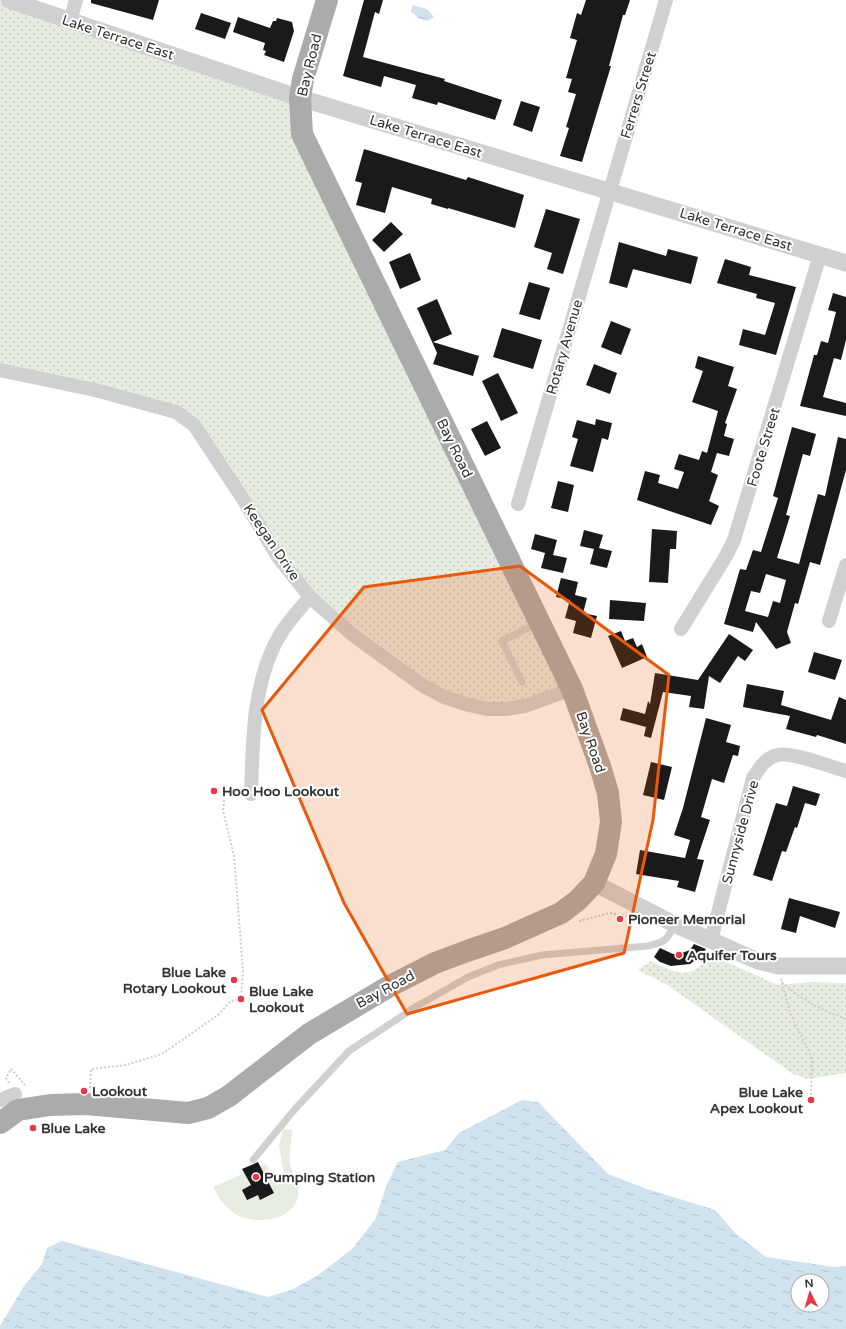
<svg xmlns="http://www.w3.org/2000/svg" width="846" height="1329" font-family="'Varela Round',sans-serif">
<defs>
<pattern id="park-dots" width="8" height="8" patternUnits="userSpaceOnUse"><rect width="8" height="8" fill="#e6ecdf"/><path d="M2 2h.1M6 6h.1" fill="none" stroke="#c6cbc0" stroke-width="1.8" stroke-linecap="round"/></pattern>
<pattern id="water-ripples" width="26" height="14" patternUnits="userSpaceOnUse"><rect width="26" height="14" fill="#cfe2ee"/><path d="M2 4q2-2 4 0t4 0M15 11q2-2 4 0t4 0" fill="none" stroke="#b2c2cd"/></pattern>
</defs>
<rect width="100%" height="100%" fill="#fff"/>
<path fill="#e6ecdf" d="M283,1129L292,1130C292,1140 288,1154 290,1164C292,1174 300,1185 298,1196C294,1221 257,1224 239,1216C226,1210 219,1198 213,1187L266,1164L274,1179L284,1174L279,1146Z"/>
<g fill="url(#park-dots)">
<path d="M0,3L292,104L563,686L525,702L493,705L445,692L427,680L358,629L313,591L283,553L195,421L0,365Z"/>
<path d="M710,955L778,985L811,982L846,983V1073L807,1079L793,1074L666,984L638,970L651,961C676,973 691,982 710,955Z"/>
</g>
<g fill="url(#water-ripples)" fill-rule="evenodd">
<path d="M413,5L427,9L434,17L428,21L418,18L411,11Z"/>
<path d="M522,1100L538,1102L608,1174L644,1188L715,1210L736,1234L766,1257L834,1267L846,1266V1329H0V1326L24,1286L42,1264L47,1248L62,1241L268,1297L293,1289L317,1276L352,1249L375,1220L387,1184L398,1162L445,1150L459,1133ZM798,1281H822V1305H798Z"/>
</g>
<g fill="#1a1a1a" fill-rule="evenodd">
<path d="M91,0H159L153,20L91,3Z"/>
<path d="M364,0H383L379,14L375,12L363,57L445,79L444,81L502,100L495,120L438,102L437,105L412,98L416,85L384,76L381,87L343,76Z"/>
<path d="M586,0H630L625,15H623L609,66H611L582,162L560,156L569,128L566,127L576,94L568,92L572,79L566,78L577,40L570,38L577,13L581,15Z"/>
<path d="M201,13L231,23L225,39L195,29Z"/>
<path d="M238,17L270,28L273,21H276L277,18L292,22L294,31L284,62L264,55L266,51L263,50L265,43L233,32Z"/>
<path d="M521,101L540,107L532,132L513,125Z"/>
<path d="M364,149L466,180L468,177L524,195L515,228L448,208V209L431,204L432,199L392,187L385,213L356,205L362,183L355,181Z"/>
<path d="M546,209L580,219L563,274L547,269L552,253L534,247Z"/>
<path d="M391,222L403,234L384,252L372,240Z"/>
<path d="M619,242L666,256L668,249L698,257L691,284L633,269L627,288L609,283Z"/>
<path d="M410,253L421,280L400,289L389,262Z"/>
<path d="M725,259L751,267L749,275L796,287L776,355L739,345L743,329L765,335L775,303L756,298L757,294L717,283Z"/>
<path d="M529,282L550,288L540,320L519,314Z"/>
<path d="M833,293L846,297V340L841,360L834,358L823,397L846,403V416L800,406L814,355H817L821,341L828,343L836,312L828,310Z"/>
<path d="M437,299L452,334L433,342L479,356L473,376L433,364L437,353L417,308Z"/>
<path d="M611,321L631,329L621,355L601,347Z"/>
<path d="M502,328L542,340L533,369L493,357Z"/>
<path d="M698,356L734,367L728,386L737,389L725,423L727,424L724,436L734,439L729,456L717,453L711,472L718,475L709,501L719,506L711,525L637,500L645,471L660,475L658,483L678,489L684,472L674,469L679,454L699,460L702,451L707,453L718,411L692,402L703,371L695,368Z"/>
<path d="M594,364L617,373L610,394L586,385Z"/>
<path d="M498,373L518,413L501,421L482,381Z"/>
<path d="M596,419L612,423L608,440L602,438L593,472L570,466L578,439L572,437L577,420L595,425Z"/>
<path d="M487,421L501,448L485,456L471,429Z"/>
<path d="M792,427L816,434L810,456L803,454L786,515L790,516L777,558L799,564L818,494L825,496L838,437L846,439V470L820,565L810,562L798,604L795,603L787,632L791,643L776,649L756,622L753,632L724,624L740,569L746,570L753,550L761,552L778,498L773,496ZM766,574L786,580L780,603L773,601L768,617L745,611L751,591L760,593Z"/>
<path d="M558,481L574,485L568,512L551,508Z"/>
<path d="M652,529L677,531L676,549H670L668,583L649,582Z"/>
<path d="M584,530L603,535L599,548L612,551L607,568L590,564L594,549L580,546Z"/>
<path d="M535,534L557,540L553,555L567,558L563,573L541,568L545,553L531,549Z"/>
<path d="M561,578L578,582L575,595L587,598L583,613L597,616L591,638L573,633L576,621L565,618L570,600L556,597Z"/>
<path d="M610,600L646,603L644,621L609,619Z"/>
<path d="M621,631L625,641L633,638L637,647L642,644L647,657L622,668L608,636Z"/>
<path d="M729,634L753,650L745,661L738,656L720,683L709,676L704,709L689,707L691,696L663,692L651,738L644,736L646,727L620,720L623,708L645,714L648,701L650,704L655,673L698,680Z"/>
<path d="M814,652L842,660L835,680L808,672Z"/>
<path d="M747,684L784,691L781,705L831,720L839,697L846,700V744L817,735L816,737L786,729L790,716L743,707Z"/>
<path d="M706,718L731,725L726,742L740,746L738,756L733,755L724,783L712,779L701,817L710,820L697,859L704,860L695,892L677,887L679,881L636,874L640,850L685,858L690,840L674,835L683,808Z"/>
<path d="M651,762L672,767L664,800L643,795Z"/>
<path d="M793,786L820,794L816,806L805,803L797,828L795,827L786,852L782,851L772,881L753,875L776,803L787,806Z"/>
<path d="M789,898L840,912L835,928L800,916L796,933L781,929Z"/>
<path d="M694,944L706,949L702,955L690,964L671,966L660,962L654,957L660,948L673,954L682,953L690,950Z"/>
<path d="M258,1162L274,1193L260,1200L258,1195L247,1200L242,1190L251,1185L242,1169Z"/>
</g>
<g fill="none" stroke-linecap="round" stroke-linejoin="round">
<g stroke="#cdcdcd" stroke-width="2" stroke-dasharray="2 2" stroke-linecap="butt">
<path d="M579,921L610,913L627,916"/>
<path d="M781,979L790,1013L812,1058L811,1100"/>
<path d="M782,982C801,1000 822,1010 846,1019"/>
<path d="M9,1083L6,1078L11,1069L25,1085"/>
<path d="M90,1088L91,1069L126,1065L162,1054L218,1015L231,1001L241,999L243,971L234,856L223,810L225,794H239"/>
</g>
<g stroke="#d0d0d0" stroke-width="7">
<path d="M522,682L502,641L538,623"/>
<path d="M253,1160L295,1109L349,1051L417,1006L468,977L498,965L542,955L648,946C664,942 668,941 674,924"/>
</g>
<g stroke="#d0d0d0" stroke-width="14">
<path d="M70,21L76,0"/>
<path d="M0,370L95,390L176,412L194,425L243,499L278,557L310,597L353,635L422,685L444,697L469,705L487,709H505L525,706L572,689"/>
<path d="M518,504L666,0"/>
<path d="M829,621L846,565"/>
<path d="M681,629L726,556L734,540L820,255"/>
<path d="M251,794C253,744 252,692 274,646C283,627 297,612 310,597"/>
<path d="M711,940L753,778C759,769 765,758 777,755C791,751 831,767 846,771"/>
<path d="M0,1100L15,1094"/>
</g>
<g stroke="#d0d0d0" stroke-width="17">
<path d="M9,0L300,98L846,263"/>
<path d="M594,883L674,924L758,961L778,966H846"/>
</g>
<path stroke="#ababab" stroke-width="22" d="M0,1123L18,1110L50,1105L86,1104L188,1113L208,1108L229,1096L309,1034L388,987L435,963L467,951L505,938L561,913L578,900L594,883L606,854L611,822L608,793L600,766L572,689L302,134L300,98L303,79L327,0"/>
</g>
<path fill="#e8590c" fill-opacity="0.2" stroke="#e8590c" stroke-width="3" stroke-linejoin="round" d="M520,566L669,675L653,820L624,953L407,1014L344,903L262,710L364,587Z"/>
<g fill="#e63946" stroke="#fff" stroke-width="1.5">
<circle cx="214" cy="791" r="4"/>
<circle cx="620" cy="919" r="4"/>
<circle cx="679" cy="955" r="4"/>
<circle cx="234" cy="980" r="4"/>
<circle cx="241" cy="999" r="4"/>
<circle cx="84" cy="1091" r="4"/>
<circle cx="811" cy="1100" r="4"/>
<circle cx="33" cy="1128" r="4"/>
<circle cx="256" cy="1177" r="4"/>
</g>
<g text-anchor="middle" stroke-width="4" stroke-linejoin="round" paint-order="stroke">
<g font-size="14" fill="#333" stroke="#fff">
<text transform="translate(118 37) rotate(18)" y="5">Lake Terrace East</text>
<text transform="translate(309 65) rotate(-76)" y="5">Bay Road</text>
<text transform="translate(638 95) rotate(-73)" y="5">Ferrers Street</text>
<text transform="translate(426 136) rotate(17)" y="5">Lake Terrace East</text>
<text transform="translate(736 229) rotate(17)" y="5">Lake Terrace East</text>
<text transform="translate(564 347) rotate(-74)" y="5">Rotary Avenue</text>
<text transform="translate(763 447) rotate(-73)" y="5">Foote Street</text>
<text transform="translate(455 448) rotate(64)" y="5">Bay Road</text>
<text transform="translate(272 542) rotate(56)" y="5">Keegan Drive</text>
<text transform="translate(591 742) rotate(71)" y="5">Bay Road</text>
<text transform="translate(740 832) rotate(-75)" y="5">Sunnyside Drive</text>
<text transform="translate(385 989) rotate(-28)" y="5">Bay Road</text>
</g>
<g font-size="14" font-weight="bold" fill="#333" stroke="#fff" text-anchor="start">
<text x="222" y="796">Hoo Hoo Lookout</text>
<text x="628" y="924">Pioneer Memorial</text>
<text x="687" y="960">Aquifer Tours</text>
<text x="226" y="977" text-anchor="end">Blue Lake<tspan x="226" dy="16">Rotary Lookout</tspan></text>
<text x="249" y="996">Blue Lake<tspan x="249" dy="16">Lookout</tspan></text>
<text x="92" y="1096">Lookout</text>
<text x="803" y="1097" text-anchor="end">Blue Lake<tspan x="803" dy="16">Apex Lookout</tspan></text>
<text x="41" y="1133">Blue Lake</text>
<text x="264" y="1182">Pumping Station</text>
</g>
</g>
<g transform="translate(810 1293) rotate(355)"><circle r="19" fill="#ffffff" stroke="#adadad"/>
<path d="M0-3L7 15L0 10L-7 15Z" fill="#e63946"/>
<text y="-6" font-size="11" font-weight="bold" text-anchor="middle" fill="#333333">N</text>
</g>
</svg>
